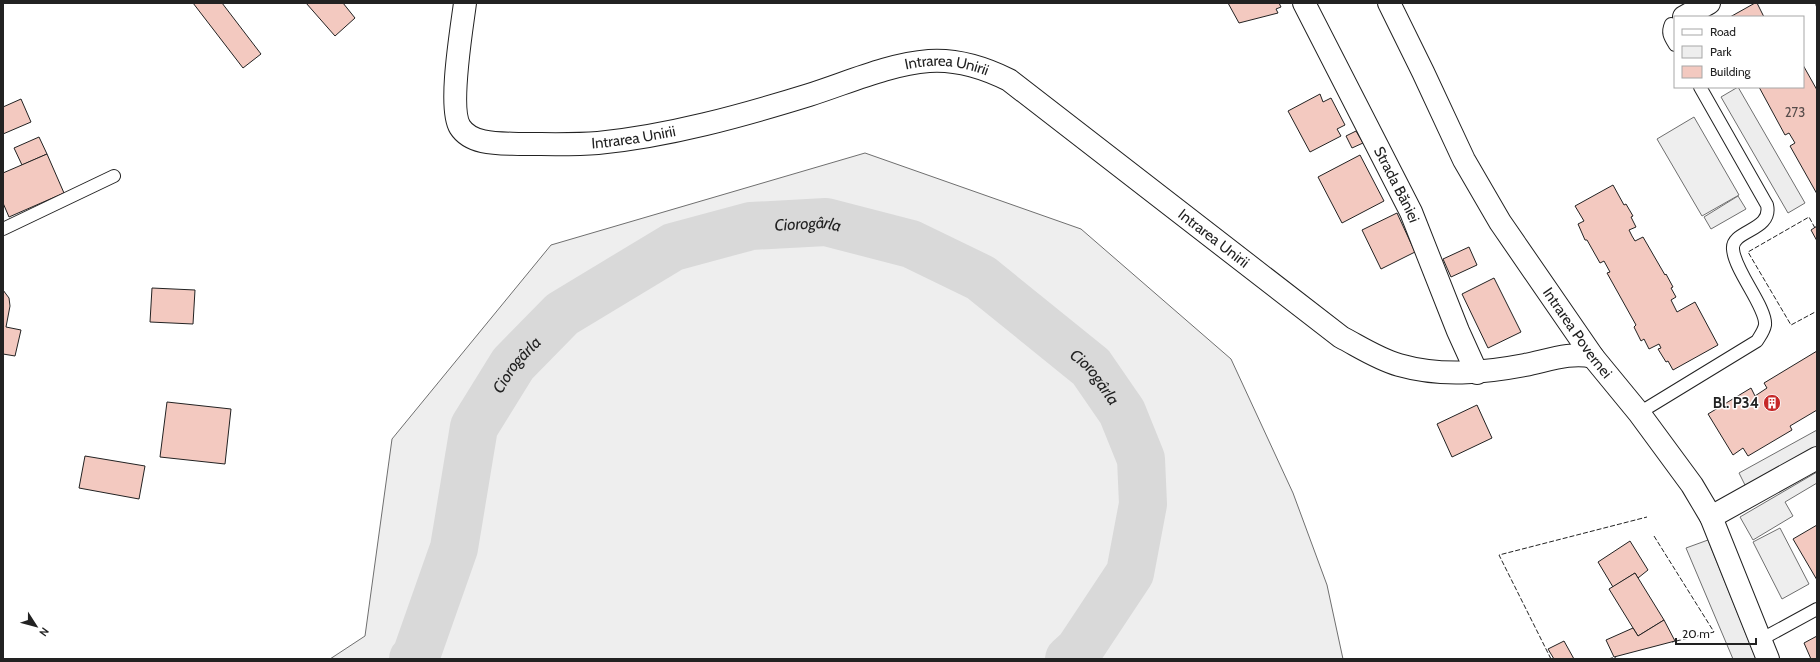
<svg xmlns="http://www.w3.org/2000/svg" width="1820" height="662" font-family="Cabin,sans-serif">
<rect width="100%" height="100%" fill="#fff"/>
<g fill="#eee" stroke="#6f6f6f">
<path d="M1694,117L1739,195L1702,216L1657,139Z"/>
<path d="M865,153L1081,229L1231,359L1293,493L1327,585L1343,659H330L365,636L392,439L551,245Z"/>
<path d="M1780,528L1809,584L1782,599L1753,542Z"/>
</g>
<g fill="#ededed" stroke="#6f6f6f">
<path d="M1738,87L1805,203L1788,213L1721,97Z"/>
<path d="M1738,196L1746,209L1711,229L1704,217Z"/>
<path d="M1817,430V448L1746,487L1739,473Z"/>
<path d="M1817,472V483L1785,502L1793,516L1753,540L1740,517Z"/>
<path d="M1708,540L1756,659H1733L1686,548Z"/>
</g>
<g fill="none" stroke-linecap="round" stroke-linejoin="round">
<path stroke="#d9d9d9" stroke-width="48" id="s1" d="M413,659L416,656L454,548L474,427L513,364L562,314L673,247L751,226L826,222L911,244L981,278L1091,367L1122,412L1141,459L1143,504L1130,573L1079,650L1069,659"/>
</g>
<g fill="#f3c9c0" stroke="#222">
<path d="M193,3H222L261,54L243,68Z"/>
<path d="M306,3H343L355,18L335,36Z"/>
<path d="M1228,3H1279L1281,7L1276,9L1278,13L1239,23Z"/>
<path d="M1755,3H1757L1764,17H1730Z"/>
<path d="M1803,65L1817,90V194L1790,146L1795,143L1789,133L1785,135L1759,87H1803Z"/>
<path d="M1320,94L1323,102L1331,98L1345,125L1337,129L1341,136L1310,152L1288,111Z"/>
<path d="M21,99L31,122L3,134V107Z"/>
<path d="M1356,131L1363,143L1352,148L1346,136Z"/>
<path d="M39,137L47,154L22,165L14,148Z"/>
<path d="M47,154L64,193L9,217L3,203V173Z"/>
<path d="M1360,155L1384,201L1342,223L1318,177Z"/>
<path d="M1613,185L1624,205L1626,204L1633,216L1631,217L1636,227L1629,230L1632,236L1635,241L1643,237L1665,275L1666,274L1673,287L1671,288L1676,297L1671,300L1677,312L1695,302L1718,345L1673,370L1668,361L1666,362L1658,349L1661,348L1659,344L1649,349L1644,339L1641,341L1634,327L1636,325L1607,273L1610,272L1604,261L1600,263L1587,240H1585L1578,224L1584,221L1575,206Z"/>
<path d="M1397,213L1415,252L1381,269L1362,230Z"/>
<path d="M1817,226V241L1811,230Z"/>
<path d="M1469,247L1477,265L1451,277L1443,259Z"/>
<path d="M1494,278L1521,332L1488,348L1462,294Z"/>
<path d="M152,288L195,290L193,324L150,322Z"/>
<path d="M3,290L9,298L10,306L6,327L21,330L15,356L3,354Z"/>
<path d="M1817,351V410L1790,426L1792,430L1748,456L1743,448L1733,455L1708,414L1751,388L1755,396L1767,388L1764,383Z"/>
<path d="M167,402L231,409L225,464L160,457Z"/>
<path d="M1477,405L1492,438L1452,457L1437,424Z"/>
<path d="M85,456L145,466L139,499L79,488Z"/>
<path d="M1817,525V580L1793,539Z"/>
<path d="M1630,541L1648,570L1638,578L1635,573L1613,587L1598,562Z"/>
<path d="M1635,573L1664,620L1638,636L1609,589Z"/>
<path d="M1664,620L1675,641L1614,657L1606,640L1633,628L1638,636Z"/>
<path d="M1817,636V659H1811L1804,643Z"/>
<path d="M1564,641L1574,659H1554L1548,649Z"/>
</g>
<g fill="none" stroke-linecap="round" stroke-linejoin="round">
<defs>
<g id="lane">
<path d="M1671,24C1667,33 1670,37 1675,45"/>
<path d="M3,229L114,176"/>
<path d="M1639,413L1757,341C1760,336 1764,331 1765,325C1767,308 1734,270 1733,249C1731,230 1773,231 1767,205L1700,87"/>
<path d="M1760,640L1817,609"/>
</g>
<g id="street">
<path id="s2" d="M465,3C462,27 448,108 460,127C472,146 503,143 522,144C547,144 573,145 598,143C669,136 741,116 809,95C847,83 889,64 929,61C958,59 985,68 1009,80L1341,337C1360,347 1378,359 1399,365C1441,377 1483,373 1525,365C1546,361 1572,351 1593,357"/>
<path id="s3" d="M1304,3L1411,212L1458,331L1477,373"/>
<path id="s4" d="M1389,3L1423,72L1464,160L1500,222L1593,357L1639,413L1692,485L1711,517L1768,659"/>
<path d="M1684,17L1709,3"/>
<path d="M1711,517L1817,458"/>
</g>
</defs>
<use href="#lane" stroke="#222" stroke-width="14"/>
<use href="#street" stroke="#222" stroke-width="24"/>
<path stroke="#646464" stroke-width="2.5" stroke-dasharray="3 2" stroke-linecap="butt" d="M1816,3L1817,6"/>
<use href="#lane" stroke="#fff" stroke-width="12"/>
<use href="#street" stroke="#fff" stroke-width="22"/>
<g stroke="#222" stroke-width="1" stroke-dasharray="5 2" stroke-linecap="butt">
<path d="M1815,228L1809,217L1748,252L1791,325L1817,311"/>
<path d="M1654,536L1714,632L1672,642"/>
<path d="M1551,659L1499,555L1647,517"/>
<path d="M1608,659L1616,657"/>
</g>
</g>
<defs>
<symbol id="building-disc" viewBox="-11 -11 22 22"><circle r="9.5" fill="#c62828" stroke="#fff"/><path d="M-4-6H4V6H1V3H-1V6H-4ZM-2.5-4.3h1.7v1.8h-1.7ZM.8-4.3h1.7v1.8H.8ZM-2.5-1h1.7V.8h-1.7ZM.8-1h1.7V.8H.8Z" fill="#fff"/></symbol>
</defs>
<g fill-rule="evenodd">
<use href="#building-disc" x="1762" y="393" width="20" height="20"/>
</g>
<g text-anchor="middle" stroke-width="3" stroke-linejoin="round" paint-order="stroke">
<g font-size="13" fill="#564c4a">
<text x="1795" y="117">273</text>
</g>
<g font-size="15" fill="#222" stroke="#fff">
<text dy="5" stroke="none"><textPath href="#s2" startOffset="628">Intrarea Unirii</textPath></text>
<text dy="5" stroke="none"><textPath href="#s2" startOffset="304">Intrarea Unirii</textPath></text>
<text dy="5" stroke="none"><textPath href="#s3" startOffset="204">Strada Băniei</textPath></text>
<text dy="5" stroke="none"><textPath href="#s2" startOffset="952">Intrarea Unirii</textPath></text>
<text dy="5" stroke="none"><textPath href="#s4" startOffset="381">Intrarea Povernei</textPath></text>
</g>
<g font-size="15" font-weight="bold" fill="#222" stroke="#fff" text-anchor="end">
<text x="1759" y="408">Bl. P34</text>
</g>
<g font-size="16" font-style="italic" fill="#222" stroke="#fff">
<text dy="6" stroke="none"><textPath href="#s1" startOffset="653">Ciorogârla</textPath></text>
<text dy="6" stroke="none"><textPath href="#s1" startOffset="317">Ciorogârla</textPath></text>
<text dy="6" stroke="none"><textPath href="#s1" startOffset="988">Ciorogârla</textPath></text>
</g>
</g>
<rect width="1820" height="662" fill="none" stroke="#222222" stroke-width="8"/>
<rect x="1674" y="16" width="130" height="72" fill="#ffffff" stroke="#a7a7a7"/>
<rect x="1682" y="29" width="20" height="6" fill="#ffffff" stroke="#a7a7a7"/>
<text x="1710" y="36" font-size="12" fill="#222222">Road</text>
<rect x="1682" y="46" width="20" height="12" fill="#eeeeee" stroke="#a7a7a7"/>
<text x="1710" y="56" font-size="12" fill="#222222">Park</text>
<rect x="1682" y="66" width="20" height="12" fill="#f3c9c0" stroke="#a7a7a7"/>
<text x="1710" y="76" font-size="12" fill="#222222">Building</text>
<g transform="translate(36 626) rotate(126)" stroke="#ffffff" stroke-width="3" paint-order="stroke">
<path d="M0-3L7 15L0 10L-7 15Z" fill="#222222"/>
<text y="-6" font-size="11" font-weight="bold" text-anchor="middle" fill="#222222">N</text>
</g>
<path d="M1676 638v6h80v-6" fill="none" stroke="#222222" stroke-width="2"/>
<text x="1682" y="638" font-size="12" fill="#222222" stroke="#ffffff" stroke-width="3" paint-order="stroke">20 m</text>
</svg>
